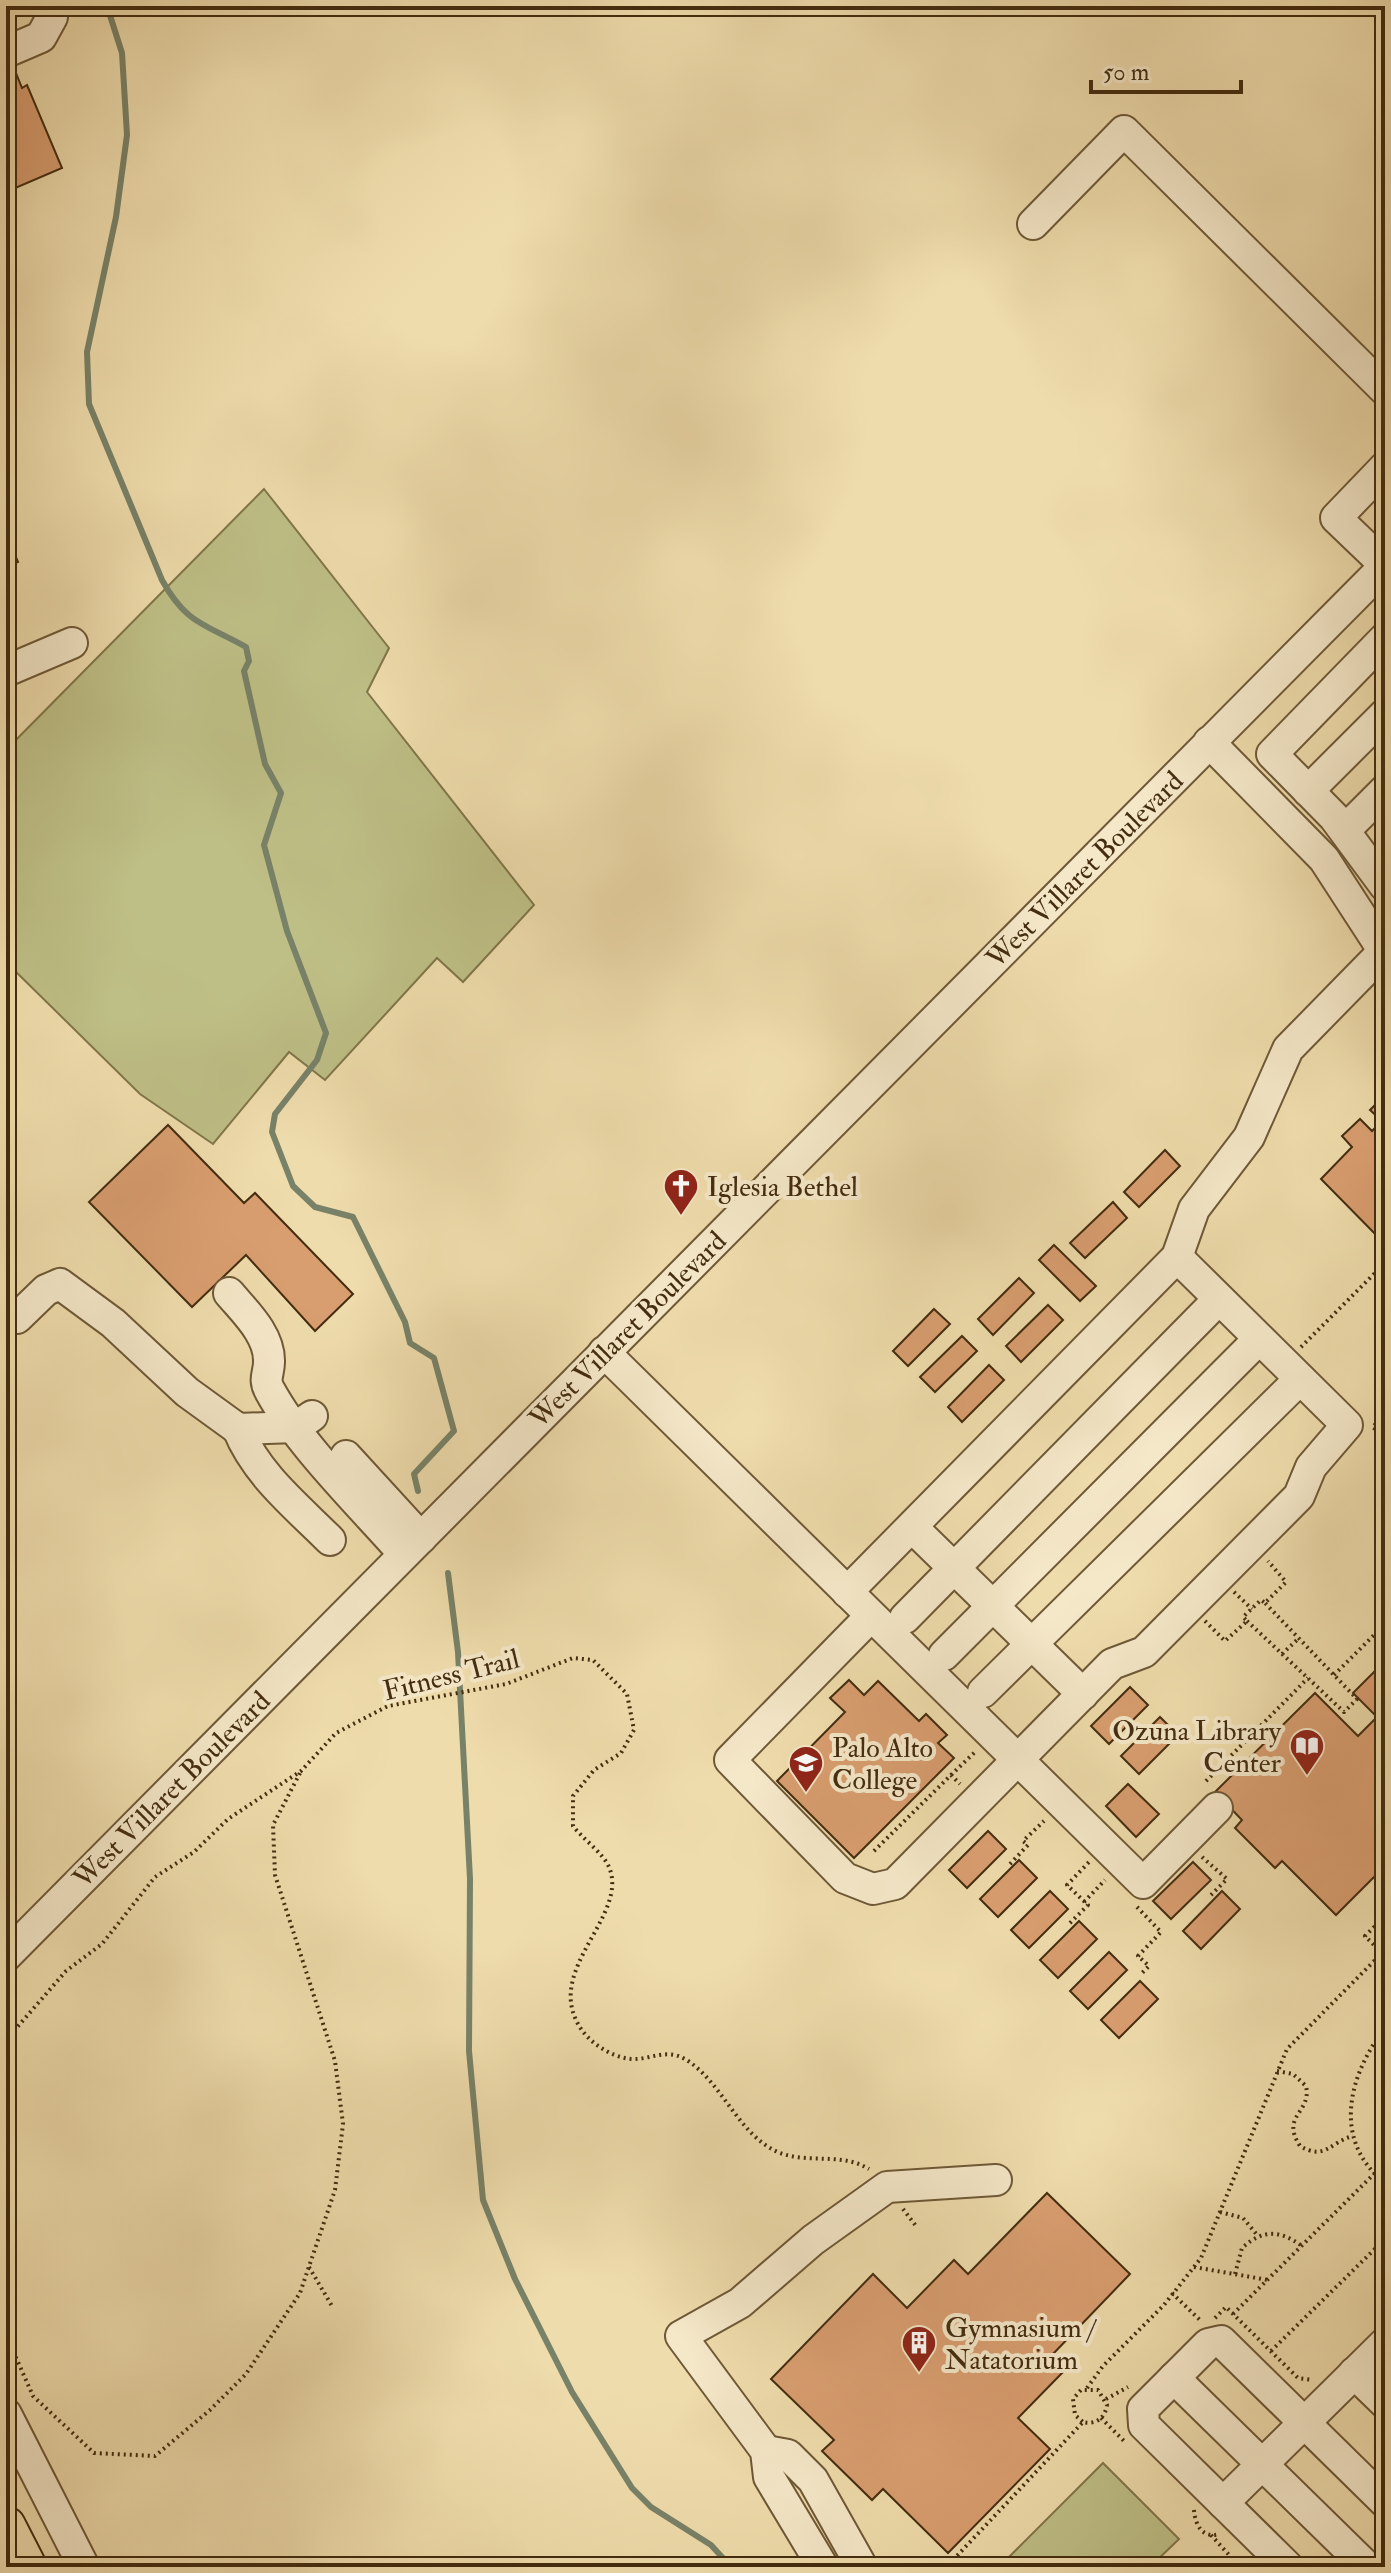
<svg xmlns="http://www.w3.org/2000/svg" width="1391" height="2573" font-family="'IM FELL Double Pica',serif">
<rect width="100%" height="100%" fill="#efdcac"/>
<filter id="stains"><feTurbulence type="fractalNoise" baseFrequency=".0025" numOctaves="4"/><feColorMatrix values="0 0 0 0 .2 0 0 0 0 .09 0 0 0 0 .02 0 0 0 .5 -.17"/></filter>
<radialGradient id="worn" r=".72"><stop offset=".6" stop-color="#630" stop-opacity="0"/><stop offset="1" stop-color="#630" stop-opacity=".3"/></radialGradient>
<g fill="#bebf86" stroke="#80764a" stroke-width="2">
<path d="M264,489L389,648L367,692L534,905L463,982L437,958L325,1080L289,1052L213,1144L140,1094L6,962V750Z"/>
<path d="M1103,2463L1179,2539L1150,2567H999Z"/>
</g>
<g fill="none" stroke-linecap="round" stroke-linejoin="round">
<g stroke="#788268" stroke-width="6">
<path d="M107,6L122,53L127,135L116,217L87,352L89,404L162,580C186,624 205,624 246,647L249,661L244,671L265,764L281,793L264,845L287,931L326,1033L317,1060L275,1114L272,1132L293,1186L315,1207L353,1217L405,1322L410,1343L434,1358L454,1431L414,1474L418,1491"/>
<path d="M448,1573L458,1652L470,1879L469,2051L483,2200L515,2279L572,2392L632,2488L651,2507L711,2545L731,2567"/>
</g>
</g>
<g fill="#d99e70" stroke="#432c0f" stroke-width="2">
<path d="M14,68L22,88L27,85L62,168L6,192V72Z"/>
<path d="M6,533L18,562L6,567Z"/>
<path d="M1385,1095V1244L1321,1179L1352,1147L1342,1136L1360,1119L1372,1131L1382,1121L1370,1110Z"/>
<path d="M168,1125L244,1203L255,1193L353,1294L315,1331L246,1255L192,1307L89,1202Z"/>
<path d="M1165,1150L1180,1166L1139,1207L1124,1192Z"/>
<path d="M1113,1202L1127,1218L1085,1258L1070,1243Z"/>
<path d="M1054,1245L1096,1286L1080,1301L1039,1260Z"/>
<path d="M1019,1278L1034,1293L993,1335L978,1319Z"/>
<path d="M1048,1305L1063,1320L1021,1362L1006,1346Z"/>
<path d="M934,1309L950,1324L908,1366L893,1351Z"/>
<path d="M962,1336L977,1351L935,1392L920,1377Z"/>
<path d="M989,1365L1004,1380L962,1422L948,1407Z"/>
<path d="M1385,1661V1866L1336,1915L1282,1861L1275,1868L1235,1828L1242,1820L1215,1792L1315,1693L1358,1736L1377,1717L1353,1693Z"/>
<path d="M849,1680L864,1695L878,1681L919,1721L926,1714L947,1735L938,1743L954,1758L854,1858L777,1781L845,1712L830,1698Z"/>
<path d="M1130,1687L1148,1705L1109,1744L1091,1726Z"/>
<path d="M1160,1717L1178,1735L1139,1774L1121,1756Z"/>
<path d="M1128,1784L1159,1814L1136,1837L1106,1806Z"/>
<path d="M988,1831L1006,1849L967,1888L949,1870Z"/>
<path d="M1019,1860L1037,1878L998,1917L980,1899Z"/>
<path d="M1193,1862L1211,1880L1171,1919L1153,1901Z"/>
<path d="M1050,1891L1068,1909L1029,1948L1011,1930Z"/>
<path d="M1222,1891L1240,1909L1201,1949L1183,1931Z"/>
<path d="M1079,1921L1097,1939L1058,1978L1040,1960Z"/>
<path d="M1109,1952L1127,1970L1088,2009L1070,1991Z"/>
<path d="M1140,1981L1158,1999L1119,2038L1101,2020Z"/>
<path d="M1047,2193L1130,2274L1052,2355L1066,2369L1018,2418L1050,2449L948,2553L883,2489L872,2500L822,2451L834,2440L771,2379L873,2274L907,2308L954,2260L968,2274Z"/>
</g>
<g fill="none" stroke-linecap="round" stroke-linejoin="round">
<defs>
<g id="minor">
<path d="M6,52L41,37L52,17L50,6"/>
<path d="M1033,224L1124,131L1385,390"/>
<path d="M1385,467L1336,518L1385,565"/>
<path d="M1385,638L1272,754L1334,817L1385,886"/>
<path d="M6,671L72,643"/>
<path d="M1209,742L1324,859L1385,953"/>
<path d="M1308,791L1385,714"/>
<path d="M1345,830L1385,790"/>
<path d="M229,1293C245,1312 270,1335 269,1362C269,1374 263,1379 270,1391C300,1446 362,1506 404,1554"/>
<path d="M6,1307L17,1318L46,1290L60,1284L113,1323L187,1392L238,1429L296,1427L312,1416"/>
<path d="M604,1352L1143,1883L1217,1808"/>
<path d="M238,1429C256,1474 296,1506 330,1540"/>
<path d="M346,1456L421,1538"/>
<path d="M912,1527L1083,1694"/>
<path d="M847,1592L1177,1257L1194,1209L1249,1137L1288,1049L1385,950"/>
<path d="M871,1616L730,1760L845,1878L873,1889L895,1884L1112,1664L1144,1652L1299,1496L1311,1467L1347,1425L1177,1257"/>
<path d="M905,1618L1219,1299"/>
<path d="M944,1655L1259,1339"/>
<path d="M983,1692L1300,1379"/>
<path d="M6,1956L1385,566"/>
<path d="M1354,2373L1385,2403"/>
<path d="M1174,2378L1367,2567"/>
<path d="M6,2414L84,2567"/>
<path d="M766,2451L788,2455L813,2480L862,2567"/>
<path d="M1223,2503L1385,2343"/>
<path d="M823,2567L769,2477L766,2451L681,2336L740,2303L813,2240L887,2187L996,2180"/>
<path d="M1288,2567L1144,2425L1143,2409L1208,2344L1221,2341L1385,2502"/>
</g>
<path id="major" d="M6,2526L27,2567"/>
</defs>
<use href="#minor" stroke="#6e5836" stroke-width="34"/>
<use href="#major" stroke="#432c0f" stroke-width="42"/>
<g stroke="#432c0f" stroke-width="4" stroke-dasharray="2 4" stroke-linecap="butt">
<path d="M1301,1347L1380,1268"/>
<path d="M1385,1417L1372,1427L1385,1435"/>
<path d="M1234,1592L1252,1609"/>
<path d="M1205,1621L1225,1641L1247,1621L1243,1617L1261,1600L1265,1603L1286,1582L1268,1561"/>
<path d="M1247,1621L1344,1712L1357,1699L1265,1603"/>
<path d="M1282,1654L1298,1639"/>
<path d="M1334,1675L1385,1624"/>
<path d="M951,1775L975,1752"/>
<path d="M1206,1781L1308,1678"/>
<path d="M874,1851L951,1775L960,1784"/>
<path d="M1202,1857L1227,1879L1211,1895"/>
<path d="M1010,1864L1028,1845L1023,1841L1044,1821"/>
<path d="M1084,1902L1105,1880"/>
<path d="M1137,1907L1161,1932L1138,1956L1149,1966L1140,1975"/>
<path d="M1070,1923L1088,1905L1067,1885L1090,1861"/>
<path d="M6,2040L66,1971L102,1944L155,1877L194,1852L228,1819L301,1771L336,1733L388,1706L506,1684L573,1658L593,1660L627,1694L634,1730L621,1753L594,1770L573,1796V1826C582,1838 603,1853 609,1867C629,1915 548,1966 577,2022C586,2041 610,2057 631,2059C650,2060 666,2048 685,2059C723,2082 738,2136 780,2153C810,2164 841,2152 869,2169"/>
<path d="M1277,2071L1293,2074L1306,2086C1312,2113 1280,2115 1300,2146C1325,2161 1330,2142 1353,2136"/>
<path d="M1375,2174C1333,2131 1352,2070 1385,2028"/>
<path d="M903,2209L916,2226"/>
<path d="M1220,2212L1243,2218L1258,2236"/>
<path d="M309,2267L332,2306"/>
<path d="M1194,2267L1268,2280"/>
<path d="M1235,2274L1242,2248C1263,2229 1280,2230 1302,2246"/>
<path d="M1172,2293L1202,2322"/>
<path d="M1233,2314L1385,2163"/>
<path d="M1215,2318L1226,2307L1298,2378L1313,2380"/>
<path d="M6,2335L33,2396L94,2453L155,2456L210,2410L246,2374L300,2293L335,2190L343,2124L335,2061L275,1875L273,1825L300,1773"/>
<path d="M1271,2351L1385,2239"/>
<path d="M1087,2388L1103,2366L1164,2305L1201,2258L1287,2049L1382,1953L1365,1936L1385,1916"/>
<path d="M1106,2399L1128,2387"/>
<path d="M1101,2418L1125,2442"/>
<path d="M1194,2510C1195,2524 1202,2539 1219,2534"/>
<path d="M1211,2535L1240,2567"/>
<path d="M912,2567L921,2562L954,2559L1083,2422C1096,2425 1105,2418 1107,2405L1098,2390H1081L1073,2399L1075,2415L1083,2422"/>
</g>
<use href="#minor" stroke="#f5e8c9" stroke-width="30"/>
<use href="#major" stroke="#efdcac" stroke-width="38"/>
</g>
<defs>
<symbol id="church-pin" viewBox="-11 -11 22 30"><path d="M0 17L-7.5 6A9.5 9.5 0 1 1 7.5 6Z" fill="#8f2418" stroke="#f5e8c9"/><path d="M-1.2-6h2.4v3.5h3.3v2.4h-3.3V6h-2.4V-.1h-3.3v-2.4h3.3Z" fill="#fff"/></symbol>
<symbol id="library-pin" viewBox="-11 -11 22 30"><path d="M0 17L-7.5 6A9.5 9.5 0 1 1 7.5 6Z" fill="#8f2418" stroke="#f5e8c9"/><path d="M-6-4Q-3-5.5-.7-3.5V5Q-3 3-6 4ZM6-4Q3-5.5 .7-3.5V5Q3 3 6 4Z" fill="#fff"/></symbol>
<symbol id="university-pin" viewBox="-11 -11 22 30"><path d="M0 17L-7.5 6A9.5 9.5 0 1 1 7.5 6Z" fill="#8f2418" stroke="#f5e8c9"/><path d="M0-5L7-2L0 1L-7-2ZM-4 1L0 2.5L4 1V4Q0 6-4 4Z" fill="#fff"/></symbol>
<symbol id="building-pin" viewBox="-11 -11 22 30"><path d="M0 17L-7.5 6A9.5 9.5 0 1 1 7.5 6Z" fill="#8f2418" stroke="#f5e8c9"/><path d="M-4-6H4V6H1V3H-1V6H-4ZM-2.5-4.3h1.7v1.8h-1.7ZM.8-4.3h1.7v1.8H.8ZM-2.5-1h1.7V.8h-1.7ZM.8-1h1.7V.8H.8Z" fill="#fff"/></symbol>
</defs>
<g fill-rule="evenodd">
<use href="#church-pin" x="661" y="1166" width="40" height="54"/>
<use href="#library-pin" x="1287" y="1726" width="40" height="54"/>
<use href="#university-pin" x="786" y="1743" width="40" height="54"/>
<use href="#building-pin" x="899" y="2323" width="40" height="54"/>
</g>
<g text-anchor="middle" stroke-width="8" stroke-linejoin="round" paint-order="stroke">
<g font-size="28" fill="#432c0f" stroke="#f5e8c9">
<text transform="translate(1084 869) rotate(-45)" y="10">West Villaret Boulevard</text>
<text transform="translate(627 1329) rotate(-45)" y="10">West Villaret Boulevard</text>
<text transform="translate(451 1674) rotate(-14)" y="10">Fitness Trail</text>
<text transform="translate(171 1789) rotate(-45)" y="10">West Villaret Boulevard</text>
</g>
<g font-size="28" fill="#432c0f" stroke="#f5e8c9" text-anchor="start">
<text x="707" y="1196">Iglesia Bethel</text>
<text x="1281" y="1740" text-anchor="end">Ozuna Library<tspan x="1281" dy="32">Center</tspan></text>
<text x="832" y="1757">Palo Alto<tspan x="832" dy="32">College</tspan></text>
<text x="945" y="2337">Gymnasium /<tspan x="945" dy="32">Natatorium</tspan></text>
</g>
</g>
<rect width="1391" height="2573" fill="none" stroke="#efdcac" stroke-width="32"/>
<rect x="8" y="8" width="1375" height="2557" fill="none" stroke="#432c0f" stroke-width="4"/>
<rect x="16" y="16" width="1359" height="2541" fill="none" stroke="#432c0f" stroke-width="2"/>
<path d="M1091 80v12h150v-12" fill="none" stroke="#432c0f" stroke-width="4"/>
<text x="1103" y="80" font-size="24" fill="#432c0f" stroke="#f5e8c9" stroke-width="6" paint-order="stroke">50 m</text>
<rect width="100%" height="100%" filter="url(#stains)"/>
<rect width="100%" height="100%" fill="url(#worn)"/>
</svg>
